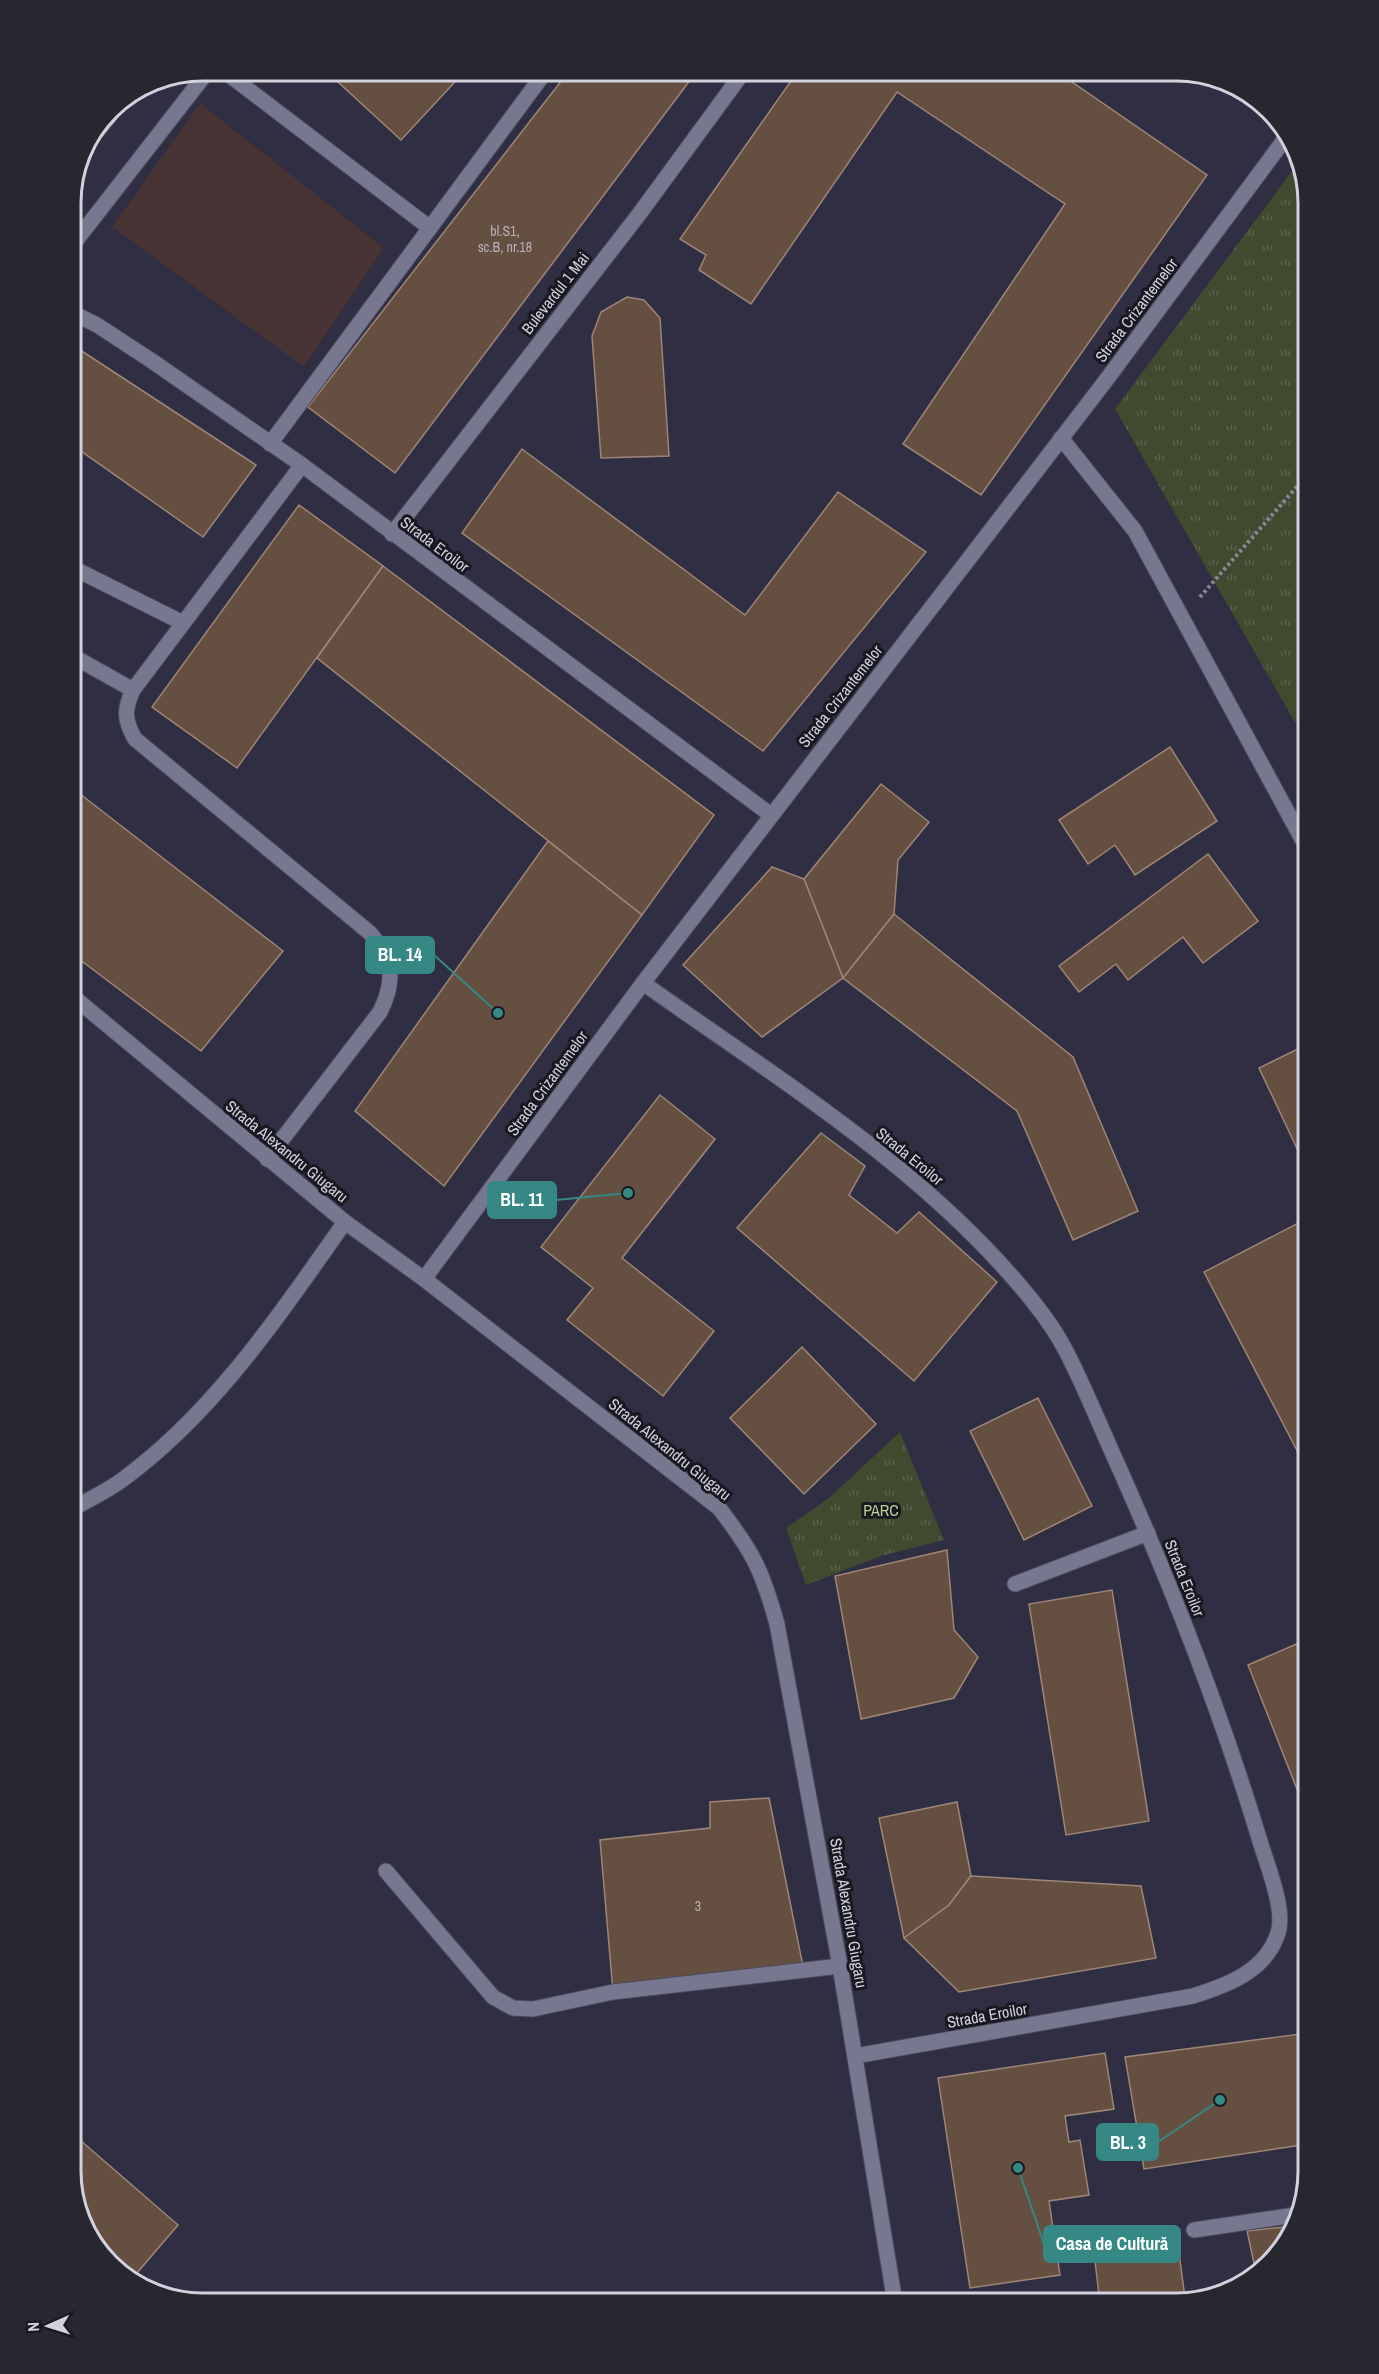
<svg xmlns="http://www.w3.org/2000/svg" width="1379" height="2374" font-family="'Archivo Narrow',sans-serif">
<defs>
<pattern id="grass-tufts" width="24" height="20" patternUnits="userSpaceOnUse" patternTransform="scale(1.5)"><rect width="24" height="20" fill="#41492f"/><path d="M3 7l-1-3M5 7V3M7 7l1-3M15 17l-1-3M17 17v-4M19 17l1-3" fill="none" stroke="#5c624d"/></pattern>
</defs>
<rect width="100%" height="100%" fill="#2f2e43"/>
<path fill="#473234" d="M200,103L384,248L304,367L112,227Z"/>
<g fill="url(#grass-tufts)">
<path d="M1298,163L1308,203V745L1115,409Z"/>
<path d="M900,1432L944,1540L881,1556L806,1585L786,1528L829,1498Z"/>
</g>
<g fill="#654f41" stroke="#9e8677" stroke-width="1.5">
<path d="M326,71H465L401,140Z"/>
<path d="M569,71H697L395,473L308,407Z"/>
<path d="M798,71H1056L1207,175L981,495L903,444L1065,204L897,92L751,304L699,270L706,255L680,239Z"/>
<path d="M140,89L131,101L77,167L81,152L109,109Z"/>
<path d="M627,297L644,300L660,318L669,456L601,458L592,336L601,312Z"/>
<path d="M71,344L256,465L203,537L71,444Z"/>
<path d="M522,449L745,615L838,492L926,552L763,751L462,533Z"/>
<path d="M299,505L383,566L237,768L152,707Z"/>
<path d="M383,566L714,815L642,915L317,658Z"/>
<path d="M1170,747L1217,821L1135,875L1115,845L1088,864L1059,820Z"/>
<path d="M881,784L929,822L898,860L894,914L843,978L804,879Z"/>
<path d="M71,787L283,951L201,1051L71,953Z"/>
<path d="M548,841L642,915L444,1186L355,1111Z"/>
<path d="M1208,854L1258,921L1203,963L1183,937L1128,980L1116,964L1079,992L1059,966Z"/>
<path d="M772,867L804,879L843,978L762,1037L683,965Z"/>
<path d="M894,914L1073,1057L1138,1211L1073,1240L1017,1111L843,978Z"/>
<path d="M1308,1044V1153L1301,1157L1259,1068Z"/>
<path d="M660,1095L715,1139L622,1258L714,1331L663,1396L567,1320L593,1288L541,1247Z"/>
<path d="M821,1133L865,1166L849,1195L897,1233L919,1212L997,1282L914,1381L737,1228Z"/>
<path d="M1308,1218V1459L1303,1462L1204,1272Z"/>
<path d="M802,1347L876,1424L804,1494L730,1418Z"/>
<path d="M1038,1398L1092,1506L1024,1540L970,1431Z"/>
<path d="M947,1550L954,1630L978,1657L954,1698L861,1719L835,1576Z"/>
<path d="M1112,1590L1149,1821L1066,1835L1029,1604Z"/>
<path d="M1308,1639V1817L1248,1665Z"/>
<path d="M769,1798L804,1971L613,1992L600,1840L710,1828V1802Z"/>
<path d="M957,1802L971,1876L949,1905L904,1938L879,1818Z"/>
<path d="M971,1876L1141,1886L1156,1958L959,1992L904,1938L949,1905Z"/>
<path d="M1308,2033V2144L1144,2169L1125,2057Z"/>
<path d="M1105,2053L1114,2109L1065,2116L1069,2142L1080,2140L1089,2195L1049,2201L1060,2275L970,2288L938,2078Z"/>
<path d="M80,2140L178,2225L130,2281L84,2229L70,2171L71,2151Z"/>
<path d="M1292,2226L1286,2244L1256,2272L1247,2231Z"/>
<path d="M1092,2236L1177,2238L1185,2298L1221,2293L1176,2304L1100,2303Z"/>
</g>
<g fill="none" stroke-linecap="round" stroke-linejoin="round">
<defs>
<g id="service">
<path d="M224,71L430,228"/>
<path d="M71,247L208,71"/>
<path d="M270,444L546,71"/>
<path d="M71,567L183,623"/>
<path d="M71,655L133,690"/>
<path d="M386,1871L493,1997L513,2008L533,2009L613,1992L840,1966"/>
</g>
<path id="pedestrian" d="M1061,438L1135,531L1308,850"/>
<g id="minor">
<path d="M1233,87L1255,99"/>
<path d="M71,312L97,325L152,361L302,465L771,815"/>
<path d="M392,534L640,213L744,71"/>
<path d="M643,983C778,1079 926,1169 1031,1299C1044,1315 1058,1335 1067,1353C1087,1392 1103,1433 1121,1472C1174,1592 1221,1713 1259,1838C1266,1862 1286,1910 1278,1933C1266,1971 1228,1985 1193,1996L855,2056"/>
<path d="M71,995L345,1222L424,1279L719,1508C753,1552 762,1570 777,1624L840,1966L895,2303"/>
<path d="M267,1159L380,1012C396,979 393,961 370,933L135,739C124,720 124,709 133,690L302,465"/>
<path d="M424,1279L643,983L1107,379L1287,136"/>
<path d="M71,1510C87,1500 106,1492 122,1480C215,1412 279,1315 345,1222"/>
<path d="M1015,1584L1148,1533"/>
<path d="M1194,2230L1295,2215"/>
</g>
</defs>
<use href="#service" stroke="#4c4b5c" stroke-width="17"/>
<use href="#pedestrian" stroke="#4c4b5c" stroke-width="17"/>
<use href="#minor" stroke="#4c4b5c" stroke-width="17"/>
<path stroke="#878797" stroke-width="4" stroke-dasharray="3 3" stroke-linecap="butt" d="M1200,597L1308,474"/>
<use href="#service" stroke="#787790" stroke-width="15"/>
<use href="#pedestrian" stroke="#787790" stroke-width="15"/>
<use href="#minor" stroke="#787790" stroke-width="15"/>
</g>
<g text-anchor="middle" stroke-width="6" stroke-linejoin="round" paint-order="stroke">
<g font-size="14" fill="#b7b1b8">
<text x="505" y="236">bl.S1,<tspan x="505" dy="16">sc.B, nr.18</tspan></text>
<text x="698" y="1911">3</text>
</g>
<g font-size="16" fill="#d2d2df" stroke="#181821">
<text transform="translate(555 293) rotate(-52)" y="6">Bulevardul 1 Mai</text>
<text transform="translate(1136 310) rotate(-53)" y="6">Strada Crizantemelor</text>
<text transform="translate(435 544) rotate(37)" y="6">Strada Eroilor</text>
<text transform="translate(840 696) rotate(-52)" y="6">Strada Crizantemelor</text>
<text transform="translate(547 1083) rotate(-54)" y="6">Strada Crizantemelor</text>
<text transform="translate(287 1151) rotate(39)" y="6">Strada Alexandru Giugaru</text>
<text transform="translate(910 1156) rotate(39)" y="6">Strada Eroilor</text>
<text transform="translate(670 1449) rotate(39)" y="6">Strada Alexandru Giugaru</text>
<text transform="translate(1185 1578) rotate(68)" y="6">Strada Eroilor</text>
<text transform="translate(849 1913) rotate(80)" y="6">Strada Alexandru Giugaru</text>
<text transform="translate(987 2015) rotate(-10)" y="6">Strada Eroilor</text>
</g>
<g font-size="16" fill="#bdd096" stroke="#181821">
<text x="881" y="1516">PARC</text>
</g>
</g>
<path d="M0 0H1379V2374H0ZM203 81H1176A122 122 0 0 1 1298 203V2171A122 122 0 0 1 1176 2293H203A122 122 0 0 1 81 2171V203A122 122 0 0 1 203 81Z" fill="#272730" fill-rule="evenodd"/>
<path fill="none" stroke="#d2d2df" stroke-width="3" d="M203 81H1176A122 122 0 0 1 1298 203V2171A122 122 0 0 1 1176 2293H203A122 122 0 0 1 81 2171V203A122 122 0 0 1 203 81Z"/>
<path fill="none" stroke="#368885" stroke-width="2" d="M498 1013L434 955M628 1193L556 1200M1220 2100L1158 2142M1018 2168L1044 2244"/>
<g fill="#368885" stroke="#181821" stroke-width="2">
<circle cx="498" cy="1013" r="6"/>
<circle cx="628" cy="1193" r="6"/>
<circle cx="1220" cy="2100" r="6"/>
<circle cx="1018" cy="2168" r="6"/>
</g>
<g fill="#368885" stroke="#368885" stroke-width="2">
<rect x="366" y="937" width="68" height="36" rx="6"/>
<rect x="488" y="1182" width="68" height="36" rx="6"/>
<rect x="1097" y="2124" width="61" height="36" rx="6"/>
<rect x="1044" y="2226" width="136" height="36" rx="6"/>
</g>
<g font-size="18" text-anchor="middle" font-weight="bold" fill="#fff">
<text x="400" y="961">BL. 14</text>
<text x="522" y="1206">BL. 11</text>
<text x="1128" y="2149">BL. 3</text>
<text x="1112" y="2250">Casa de Cultură</text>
</g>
<g transform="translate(48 2326) rotate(267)" stroke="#181821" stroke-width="4.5" paint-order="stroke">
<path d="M0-4.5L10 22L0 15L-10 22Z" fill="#d2d2df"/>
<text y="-9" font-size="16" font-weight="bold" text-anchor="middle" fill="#d2d2df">N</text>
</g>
</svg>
